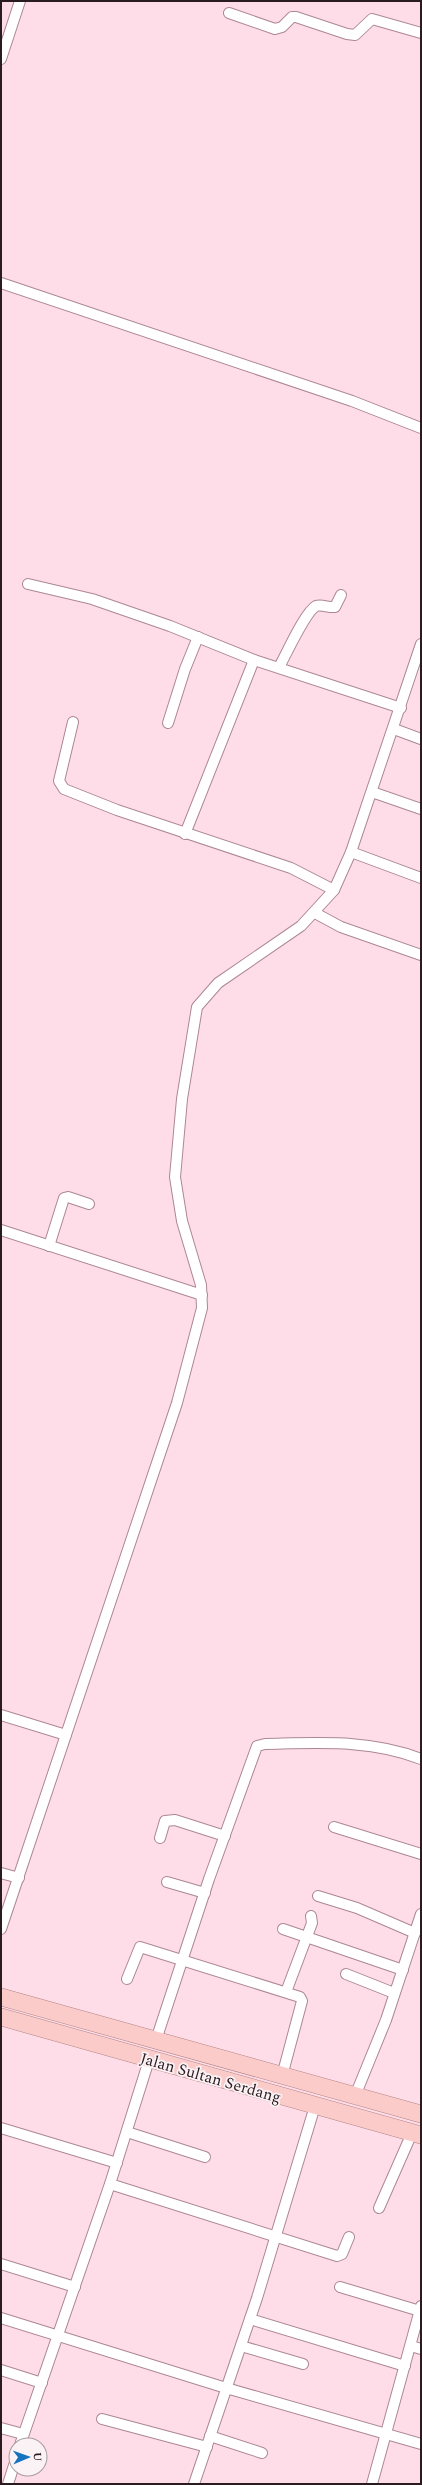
<svg xmlns="http://www.w3.org/2000/svg" width="422" height="2485" font-family="Spectral,serif">
<rect width="100%" height="100%" fill="#ffdde8"/>
<g fill="none" stroke-linecap="round" stroke-linejoin="round">
<defs>
<g id="minor">
<path d="M229,13L275,29L282,27L292,17H296L347,34L355,35L372,19L421,33"/>
<path d="M1,59L20,1"/>
<path d="M1,283L352,401L421,428"/>
<path d="M28,584L92,599L170,626L254,660L401,708"/>
<path d="M279,667C286,655 305,612 316,606C322,604 329,608 335,607L341,595"/>
<path d="M73,722L59,781L64,789L117,810L291,868L334,890"/>
<path d="M168,723L185,669L198,637"/>
<path d="M394,729L421,739"/>
<path d="M372,792L421,809"/>
<path d="M185,834L254,660"/>
<path d="M351,852L421,878"/>
<path d="M315,913L341,927L421,955"/>
<path d="M1,1230L202,1295"/>
<path d="M49,1246L64,1198L68,1197L89,1204"/>
<path d="M1,1715L66,1735"/>
<path d="M334,1827L421,1854"/>
<path d="M160,1838L165,1821L175,1820L225,1836"/>
<path d="M1,1873L19,1878"/>
<path d="M167,1882L205,1893"/>
<path d="M318,1896L357,1908L415,1933"/>
<path d="M1,1929L177,1403L202,1308L201,1285L182,1221L175,1177L182,1099L197,1007L218,983L301,926L334,890L351,852L421,644"/>
<path d="M283,1929L403,1970"/>
<path d="M346,1974L394,1993"/>
<path d="M127,1979L140,1947L300,1997L302,2001L282,2076"/>
<path d="M286,1992L312,1923L311,1916"/>
<path d="M156,2040L209,1879L257,1746L265,1744C318,1743 371,1739 421,1759"/>
<path d="M355,2096L386,2020L421,1914"/>
<path d="M1,2128L117,2163"/>
<path d="M127,2132L205,2157"/>
<path d="M110,2184L337,2256L342,2254L349,2237"/>
<path d="M379,2208L412,2133"/>
<path d="M1,2264L75,2287"/>
<path d="M340,2287L420,2311"/>
<path d="M1,2318L226,2388L421,2444"/>
<path d="M250,2319L405,2366"/>
<path d="M241,2346L303,2364"/>
<path d="M411,2346L421,2349"/>
<path d="M1,2370L42,2383"/>
<path d="M102,2419L207,2447"/>
<path d="M1,2428L23,2434"/>
<path d="M210,2436L262,2453"/>
<path d="M20,2445L110,2184L149,2060"/>
<path d="M8,2484L16,2459"/>
<path d="M194,2484L257,2298L315,2106"/>
<path d="M372,2484L421,2306"/>
</g>
<g id="trunk">
<path d="M1,1997L421,2114"/>
<path d="M1,2017L421,2135"/>
</g>
</defs>
<use href="#minor" stroke="#ac8793" stroke-width="12"/>
<use href="#trunk" stroke="#b18586" stroke-width="18"/>
<use href="#minor" stroke="#fff" stroke-width="10"/>
<use href="#trunk" stroke="#fbcbca" stroke-width="17"/>
</g>
<g text-anchor="middle" stroke-width="3.5" stroke-linejoin="round" paint-order="stroke">
<g font-size="16" fill="#2a1b20" stroke="#fbf2f5">
<text transform="translate(211 2077) rotate(16)" y="6">Jalan Sultan Serdang</text>
</g>
</g>
<rect width="422" height="2485" fill="none" stroke="#2a1b20" stroke-width="4"/>
<g transform="translate(28 2457) rotate(88)"><circle r="19" fill="#fbf2f5" stroke="#a79ca0"/>
<path d="M0-3L7 15L0 10L-7 15Z" fill="#1773c0"/>
<text y="-6" font-size="11" font-weight="bold" text-anchor="middle" fill="#2a1b20">U</text>
</g>
</svg>
